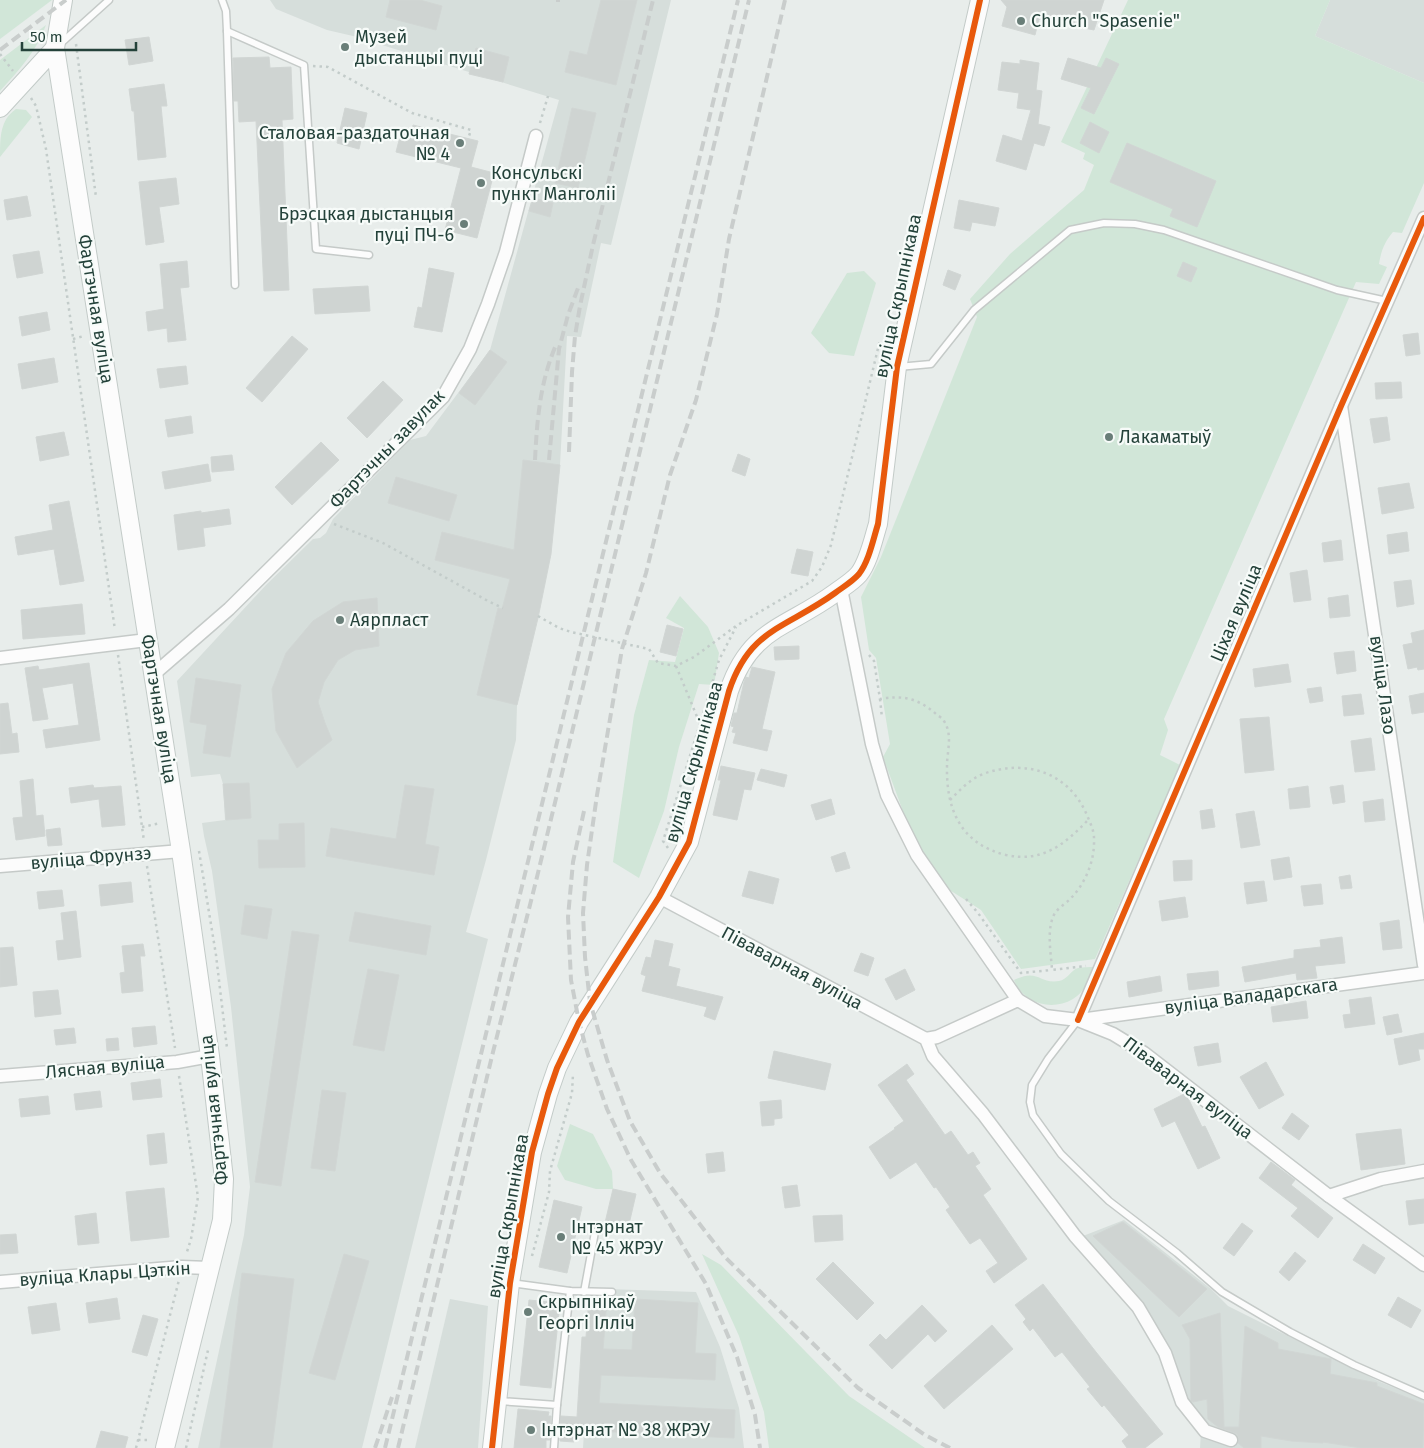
<svg xmlns="http://www.w3.org/2000/svg" width="1424" height="1448" font-family="'Fira Sans',sans-serif">
<rect width="100%" height="100%" fill="#e8edeb"/>
<g fill="#d6dedb">
<path d="M270,0H671L611,245L601,243L581,337L567,336L560,465L551,554L517,705L516,740L486,860L466,932L488,939L362,1448H198L244,1235L250,1187L231,1007L212,871L204,836L202,823L225,820L223,784L220,774L191,777L177,681L266,585L313,539L320,538L326,533L333,519L410,440L426,436L490,350L559,100L353,36L327,30L276,9Z"/>
<path d="M1330,0H1424V83L1315,36Z"/>
<path d="M1124,1220L1211,1289L1228,1306L1378,1381L1424,1400V1448H1200L1201,1432L1180,1405L1168,1381L1174,1361L1083,1236Z"/>
<path d="M607,1289L696,1292L720,1347L739,1408L744,1448H583L585,1417L600,1385Z"/>
<path d="M450,1299L488,1306L478,1448H415Z"/>
</g>
<g fill="#d1e6d8">
<path d="M0,0H52L0,39Z"/>
<path d="M1128,0H1330L1315,36L1424,83V183L1402,233L1393,232C1385,241 1381,251 1379,264L1387,267L1379,284L1356,282L1164,719L1168,730L1160,755L1180,765L1095,959L1021,969L981,910L948,889L932,867L911,833L883,757L890,744L876,658L869,650L861,597L881,557L977,317L970,299L1010,254L1084,190L1094,165L1083,159L1085,153L1061,142Z"/>
<path d="M46,25C37,51 18,71 0,91V60Z"/>
<path d="M16,109L26,110L32,117L0,157C0,137 0,120 16,109Z"/>
<path d="M864,271L876,283L854,356L829,353L811,333L847,273Z"/>
<path d="M680,596L708,627L719,653L714,685L699,684L679,747L664,811L639,878L613,862L634,715L649,660L675,662L684,628L666,618Z"/>
<path d="M1094,967C1089,979 1085,992 1073,999C1051,1012 1023,1003 1014,980C1039,968 1038,984 1059,981C1067,980 1071,970 1078,968C1083,967 1089,967 1094,967Z"/>
<path d="M570,1124L593,1134L612,1171L613,1189H596L565,1180L557,1166Z"/>
<path d="M702,1254L721,1265L849,1396L925,1448H769L764,1412L739,1336Z"/>
</g>
<g fill="#cfd4d2" stroke="#d1d6d4">
<path d="M390,0H420L442,6L436,30L386,17Z"/>
<path d="M601,0H637L616,85L565,72L570,51L587,55Z"/>
<path d="M1001,0H1104L1094,30L1039,19L1035,35L1002,26L1007,7Z"/>
<path d="M149,37L153,61L129,65L125,40Z"/>
<path d="M476,48L509,57L503,82L469,74Z"/>
<path d="M269,57L270,68L291,67L293,119L282,120L289,290L264,291L256,121L239,122L238,101H234L233,58Z"/>
<path d="M1068,58L1101,68L1106,58L1119,64L1094,114L1081,108L1091,88L1061,79Z"/>
<path d="M1020,60L1039,63L1036,90L1042,91L1038,124L1050,127L1044,146L1034,143L1026,170L996,161L1003,135L1022,141L1031,110L1017,108L1019,93L998,90L1002,62L1020,64Z"/>
<path d="M164,84L167,106H161L166,157L138,160L134,111H132L129,89Z"/>
<path d="M345,108L367,113L359,149L337,143Z"/>
<path d="M572,108L596,113L578,188L555,183Z"/>
<path d="M1090,122L1109,132L1099,153L1080,143Z"/>
<path d="M413,125L478,141L471,167L494,173L477,238L445,230L461,168L396,152L401,133L411,136Z"/>
<path d="M1127,143L1216,181L1197,227L1170,216L1173,209L1110,182Z"/>
<path d="M176,178L179,204L159,207L164,242L146,245L139,182Z"/>
<path d="M27,196L31,216L7,220L4,200Z"/>
<path d="M533,198L553,203L550,217L529,211Z"/>
<path d="M959,200L999,208L995,226L972,222L970,231L954,228Z"/>
<path d="M39,251L43,273L17,278L13,255Z"/>
<path d="M187,261L189,287L180,288L186,340L168,342L167,328L148,331L146,312L164,309L160,264Z"/>
<path d="M1183,262L1197,268L1191,282L1177,276Z"/>
<path d="M429,268L454,273L442,332L414,327L418,307L422,308Z"/>
<path d="M948,270L961,275L955,290L943,285Z"/>
<path d="M368,286L370,311L315,314L313,289Z"/>
<path d="M47,312L50,330L22,336L19,317Z"/>
<path d="M1418,333L1420,354L1406,356L1403,335Z"/>
<path d="M292,336L308,349L262,402L246,388Z"/>
<path d="M490,350L507,362L475,405L459,393Z"/>
<path d="M54,358L58,382L22,389L18,364Z"/>
<path d="M186,366L188,384L160,388L157,369Z"/>
<path d="M383,381L403,400L367,438L347,418Z"/>
<path d="M1401,382L1402,398L1376,399L1375,383Z"/>
<path d="M191,416L193,433L168,437L165,420Z"/>
<path d="M1387,417L1390,440L1374,443L1370,419Z"/>
<path d="M64,432L69,455L40,461L36,437Z"/>
<path d="M321,442L339,460L292,505L275,487Z"/>
<path d="M738,454L750,459L745,476L732,471Z"/>
<path d="M232,455L234,470L212,472L211,457Z"/>
<path d="M523,460L560,465L551,554L538,618L517,705L477,695L498,608L502,609L510,579L435,560L442,532L514,550Z"/>
<path d="M208,464L211,481L165,489L162,472Z"/>
<path d="M396,477L457,495L449,521L388,503Z"/>
<path d="M1409,483L1414,508L1382,514L1378,488Z"/>
<path d="M69,501L84,581L60,585L54,549L18,555L15,537L53,530L49,505Z"/>
<path d="M229,509L231,524L203,528L205,546L178,550L174,515L201,511V513Z"/>
<path d="M1407,532L1409,551L1389,554L1387,535Z"/>
<path d="M1341,540L1343,560L1324,562L1322,543Z"/>
<path d="M797,549L813,552L808,576L791,573Z"/>
<path d="M1307,570L1311,600L1294,602L1290,573Z"/>
<path d="M1411,580L1414,604L1397,607L1394,582Z"/>
<path d="M1348,595L1350,616L1330,618L1328,598Z"/>
<path d="M377,598L379,646L355,650L338,660L324,682L318,702L325,723L332,740L297,768L276,731L272,689L286,653L313,621L343,602Z"/>
<path d="M82,604L85,634L23,639L21,610Z"/>
<path d="M667,625L683,629L676,656L660,652Z"/>
<path d="M1424,630V669L1418,670L1417,667L1408,669L1403,645L1413,643L1411,633Z"/>
<path d="M799,646V659L775,660L774,647Z"/>
<path d="M1354,651L1356,671L1337,674L1334,653Z"/>
<path d="M89,663L100,740L46,748L43,730L79,725L73,683L42,688L48,719L33,721L25,668L38,666L39,670Z"/>
<path d="M1288,664L1291,682L1255,687L1253,669Z"/>
<path d="M752,667L775,672L762,729L772,731L767,751L733,743L736,733L732,732L734,727L731,726L734,713H737L744,682L746,677L749,678Z"/>
<path d="M196,678L241,685L230,757L203,753L207,725L190,722Z"/>
<path d="M1321,687L1323,701L1310,703L1307,689Z"/>
<path d="M1424,693V712L1412,714L1409,696Z"/>
<path d="M1361,694L1364,714L1344,716L1342,696Z"/>
<path d="M8,703L12,734L17,733L19,752L0,754V704Z"/>
<path d="M1269,717L1274,770L1245,773L1240,719Z"/>
<path d="M1371,738L1375,770L1355,772L1351,741Z"/>
<path d="M721,766L755,773L751,790L744,789L737,820L713,815L721,780H718Z"/>
<path d="M761,769L787,775L784,787L757,780Z"/>
<path d="M33,779L36,816L43,815L45,836L16,840L13,818L23,817L20,781Z"/>
<path d="M249,783L251,818L226,820L223,784Z"/>
<path d="M93,785L94,788L121,786L125,825L102,827L99,799L71,803L69,788Z"/>
<path d="M405,785L434,789L425,844L439,847L434,875L326,856L331,828L396,839Z"/>
<path d="M1343,785L1345,802L1333,804L1330,787Z"/>
<path d="M1308,786L1310,807L1290,809L1288,789Z"/>
<path d="M831,799L835,814L816,820L811,805Z"/>
<path d="M1383,799L1385,820L1365,822L1363,802Z"/>
<path d="M1212,809L1215,827L1202,829L1200,811Z"/>
<path d="M1254,811L1260,845L1241,848L1236,814Z"/>
<path d="M304,823L305,867L259,868L258,840H279V824Z"/>
<path d="M60,828L62,845L48,846L46,830Z"/>
<path d="M845,852L850,868L836,872L831,857Z"/>
<path d="M1289,857L1292,877L1274,880L1271,860Z"/>
<path d="M1192,860V880L1174,881L1173,861Z"/>
<path d="M749,871L779,879L773,904L742,896Z"/>
<path d="M1350,875L1352,888L1341,889L1339,877Z"/>
<path d="M1264,881L1267,901L1247,904L1244,883Z"/>
<path d="M131,882L133,902L101,906L99,885Z"/>
<path d="M1321,884L1323,904L1304,906L1301,886Z"/>
<path d="M62,890L64,906L39,909L37,892Z"/>
<path d="M1185,897L1188,917L1162,921L1159,901Z"/>
<path d="M245,905L272,909L267,939L241,934Z"/>
<path d="M76,911L81,957L58,960L56,941L64,940L61,913Z"/>
<path d="M355,912L431,926L426,955L349,941Z"/>
<path d="M1399,920L1402,948L1383,950L1380,923Z"/>
<path d="M292,931L319,935L281,1186L255,1182Z"/>
<path d="M1342,937L1345,963L1315,966L1317,978L1297,980L1296,973L1245,982L1242,967L1294,958V950L1321,947L1320,940Z"/>
<path d="M655,940L673,944L668,966L680,969L676,986L723,997L715,1020L704,1016L707,1007L642,991L646,976L641,974L646,957L651,958Z"/>
<path d="M143,944L145,956H140L143,991L122,993L120,973L125,972L122,946Z"/>
<path d="M13,947L17,985L0,987V948Z"/>
<path d="M861,953L874,958L868,976L854,971Z"/>
<path d="M368,969L399,975L384,1051L353,1045Z"/>
<path d="M905,969L915,990L896,1000L885,979Z"/>
<path d="M1218,971L1219,986L1189,990L1187,974Z"/>
<path d="M1160,976L1162,991L1129,997L1127,982Z"/>
<path d="M58,990L61,1014L35,1017L33,992Z"/>
<path d="M1371,997L1375,1024L1345,1028L1343,1015L1351,1014L1349,1000Z"/>
<path d="M1306,1001L1308,1018L1273,1022L1271,1007Z"/>
<path d="M1398,1014L1402,1032L1387,1035L1383,1017Z"/>
<path d="M155,1026L157,1044L134,1047L132,1028Z"/>
<path d="M74,1028L76,1043L56,1045L54,1030Z"/>
<path d="M1424,1033V1049H1418L1420,1060L1399,1065L1394,1039Z"/>
<path d="M118,1038L119,1050L107,1051L106,1039Z"/>
<path d="M1218,1043L1221,1062L1198,1066L1194,1047Z"/>
<path d="M774,1051L831,1064L825,1090L768,1078Z"/>
<path d="M1266,1062L1284,1095L1259,1109L1240,1077Z"/>
<path d="M907,1064L914,1074L906,1080L945,1135L951,1131L968,1155L973,1152L980,1163L975,1166L991,1189L983,1195L1027,1259L994,1283L986,1271L998,1263L980,1238L970,1244L946,1210L950,1207L936,1187L934,1188L916,1162L890,1179L869,1147L895,1129L894,1128L904,1121L878,1085Z"/>
<path d="M160,1079L162,1097L133,1100L131,1083Z"/>
<path d="M322,1090L346,1093L335,1171L311,1168Z"/>
<path d="M100,1091L102,1107L76,1110L74,1094Z"/>
<path d="M1184,1094L1188,1098L1202,1127L1205,1126L1220,1158L1198,1169L1175,1121L1162,1127L1154,1109Z"/>
<path d="M48,1096L50,1114L21,1117L19,1099Z"/>
<path d="M781,1100L782,1118L774,1119V1125L762,1126L760,1102Z"/>
<path d="M1292,1113L1309,1126L1299,1140L1282,1128Z"/>
<path d="M1401,1129L1405,1164L1361,1170L1356,1134Z"/>
<path d="M164,1133L167,1163L150,1165L147,1135Z"/>
<path d="M723,1152L725,1171L708,1173L706,1154Z"/>
<path d="M1271,1162L1295,1180L1291,1185L1333,1218L1318,1238L1291,1216L1298,1208L1259,1178Z"/>
<path d="M797,1185L800,1206L785,1208L782,1187Z"/>
<path d="M164,1188L169,1237L131,1241L126,1192Z"/>
<path d="M613,1189L636,1194L627,1233L604,1227Z"/>
<path d="M1424,1199V1223L1409,1225L1406,1201Z"/>
<path d="M554,1200L582,1207L567,1273L539,1267Z"/>
<path d="M96,1213L99,1243L78,1245L75,1216Z"/>
<path d="M842,1215L843,1240L815,1242L813,1216Z"/>
<path d="M1123,1222L1207,1289L1179,1317L1093,1236Z"/>
<path d="M1242,1223L1253,1231L1234,1256L1223,1248Z"/>
<path d="M16,1234L18,1253L0,1254V1235Z"/>
<path d="M1363,1244L1385,1258L1375,1274L1353,1260Z"/>
<path d="M1295,1252L1306,1261L1289,1281L1279,1272Z"/>
<path d="M344,1254L369,1261L335,1380L309,1373Z"/>
<path d="M833,1262L874,1303L857,1320L816,1279Z"/>
<path d="M242,1273L294,1279L272,1448H220Z"/>
<path d="M1043,1284L1096,1352L1163,1434L1145,1448H1127L1122,1441L1129,1435L1104,1405L1102,1407L1087,1389L1090,1387L1062,1352L1055,1357L1033,1328L1030,1331L1023,1322L1026,1319L1015,1305Z"/>
<path d="M1398,1297L1421,1310L1411,1328L1388,1315Z"/>
<path d="M117,1298L120,1319L89,1323L86,1303Z"/>
<path d="M589,1298L607,1299L603,1349L632,1350L635,1299L698,1303L695,1353L716,1354L715,1380L601,1375L599,1403L735,1410L734,1438L575,1430L574,1442L560,1441L561,1416L577,1417L582,1337H586Z"/>
<path d="M529,1300L560,1303L551,1388L520,1385Z"/>
<path d="M56,1303L60,1330L32,1334L28,1307Z"/>
<path d="M922,1305L947,1331L935,1342L928,1334L892,1369L869,1345L880,1334L886,1340Z"/>
<path d="M1220,1313L1224,1427H1239L1245,1326L1278,1343V1349L1331,1359L1330,1374L1377,1383V1386L1424,1404L1423,1448H1361L1323,1442V1443L1291,1441L1261,1436V1448H1244L1238,1443L1239,1439L1237,1434L1218,1427L1208,1419L1207,1399L1193,1402L1191,1401L1190,1339L1182,1325Z"/>
<path d="M143,1315L158,1319L147,1356L132,1352Z"/>
<path d="M992,1325L1013,1349L944,1409L924,1386Z"/>
<path d="M518,1409L549,1412L548,1416H551L550,1440H546V1448H514Z"/>
<path d="M101,1431L128,1437L125,1448H96Z"/>
</g>
<g fill="none" stroke-linecap="round" stroke-linejoin="round">
<defs>
<g id="lane">
<path d="M222,0L226,11L227,31L235,285"/>
<path d="M227,31L304,65L316,249L369,255"/>
<path d="M60,44L109,0"/>
<path d="M898,367L931,364L974,310L1070,230L1104,223L1135,224L1164,230L1337,290L1387,301"/>
<path d="M1078,1020L1048,1059L1032,1085L1030,1102L1033,1115L1061,1154L1109,1201L1177,1253L1222,1292L1290,1332L1354,1365L1424,1396"/>
<path d="M511,1283L570,1291L612,1292"/>
<path d="M584,1292L595,1232"/>
<path d="M499,1401L557,1405L554,1448"/>
<path d="M557,1405L570,1291"/>
</g>
<g id="street">
<path d="M1341,406L1424,965"/>
<path d="M841,589L872,744L887,795L917,855L1018,1000"/>
<path d="M0,658L147,640"/>
<path d="M154,674L229,609L443,397L470,349L488,304L506,252L536,136"/>
<path d="M0,866L181,851"/>
<path d="M659,897L926,1039L933,1056L983,1114L1075,1236L1138,1307L1165,1353L1182,1402L1205,1431L1231,1440"/>
<path d="M1078,1020L1341,406L1424,218"/>
<path d="M1080,1020L1424,973"/>
<path d="M926,1039L937,1037L1018,1000L1045,1016L1078,1020L1113,1034L1144,1053L1329,1196L1424,1265"/>
<path d="M0,1076L177,1062L210,1056"/>
<path d="M1329,1196L1381,1179L1424,1171"/>
<path d="M0,1282L182,1267L209,1268"/>
</g>
<g id="secondary">
<path d="M63,0L55,48L181,851L210,1056L224,1179L222,1220L165,1448"/>
<path d="M0,108L55,48"/>
<path d="M492,1448L510,1283L532,1152L548,1094L557,1068L579,1022L659,897L689,842L729,691C750,628 787,628 835,593C843,587 852,582 859,574C869,561 873,540 878,524L897,367L980,0"/>
</g>
</defs>
<use href="#lane" stroke="#c5cac8" stroke-width="9"/>
<use href="#street" stroke="#c5cac8" stroke-width="15"/>
<use href="#secondary" stroke="#c3cbc8" stroke-width="20"/>
<g stroke="#c3ccca" stroke-width="2.5" stroke-dasharray="2.5 4" stroke-linecap="butt">
<path d="M76,44L96,197"/>
<path d="M0,54L13,71"/>
<path d="M313,66L328,67L412,113L471,130L468,139"/>
<path d="M31,98L36,106L46,149L115,630"/>
<path d="M540,123L548,96"/>
<path d="M73,339L84,336"/>
<path d="M334,524L383,543L488,601L503,608"/>
<path d="M538,616L559,628L571,632L649,649L658,663L676,666L694,657L736,626L812,581L822,567L831,545L880,340"/>
<path d="M118,655L144,841"/>
<path d="M869,655L874,661L880,699C902,695 918,698 936,714C938,716 943,718 944,721C953,735 947,751 947,766C946,810 961,844 1006,855C1043,863 1065,844 1089,819"/>
<path d="M676,666L700,724"/>
<path d="M880,699L882,718"/>
<path d="M950,800C960,790 970,779 983,774C1024,759 1067,771 1086,813C1089,820 1094,830 1094,838C1095,860 1086,882 1072,897C1067,903 1059,907 1055,913C1046,928 1051,953 1052,970L1086,966"/>
<path d="M142,827L161,823"/>
<path d="M668,848L663,841L700,724L719,660L736,627"/>
<path d="M199,851L216,955L227,1048"/>
<path d="M147,866L175,1048"/>
<path d="M966,899L978,913L1021,973L1052,970"/>
<path d="M179,1076L198,1197L191,1239L186,1255"/>
<path d="M532,1256L549,1192L550,1171L572,1093L573,1074"/>
<path d="M138,1440H151"/>
<path d="M136,1448L179,1280"/>
<path d="M186,1448L208,1350"/>
</g>
<use href="#lane" stroke="#fcfcfc" stroke-width="6"/>
<use href="#street" stroke="#fcfcfc" stroke-width="12"/>
<use href="#secondary" stroke="#fcfcfc" stroke-width="18"/>
<g stroke="#c9cdcc" stroke-width="4" stroke-dasharray="10 5" stroke-linecap="butt">
<path d="M785,0L729,239L717,314L696,400L670,475L646,573L622,649L597,795L587,865L583,913L585,957L590,1002L607,1060L630,1121L660,1173L726,1258L858,1388L925,1435L950,1448"/>
<path d="M558,2V0"/>
<path d="M0,50L66,0"/>
<path d="M569,452L572,372L575,336L580,306L593,245L653,0"/>
<path d="M535,460C537,420 540,382 556,345"/>
<path d="M549,460L559,349L568,315L578,288"/>
<path d="M584,811L573,862L568,917L571,980L579,1022L588,1055L607,1109L631,1160L706,1284L737,1357L755,1415L760,1448"/>
<path d="M375,1448L392,1397"/>
<path d="M385,1448L738,0"/>
<path d="M398,1448L493,1052L537,877L749,0"/>
</g>
<defs>
<g id="cycleway">
<path d="M1078,1020L1341,406L1424,218"/>
<path d="M492,1448L510,1283L532,1152L548,1094L557,1068L579,1022L659,897L689,842L729,691C750,628 787,628 835,593C843,587 852,582 859,574C869,561 873,540 878,524L897,367L980,0"/>
</g>
</defs>
<use href="#cycleway" stroke="#f7fbf9" stroke-width="9"/>
<use href="#cycleway" stroke="#e8590c" stroke-width="6"/>
</g>
<g fill="#697e78" stroke="#f7fbf9" stroke-width="2">
<circle cx="1021" cy="21" r="5"/>
<circle cx="345" cy="47" r="5"/>
<circle cx="460" cy="143" r="5"/>
<circle cx="481" cy="183" r="5"/>
<circle cx="464" cy="224" r="5"/>
<circle cx="1109" cy="437" r="5"/>
<circle cx="340" cy="620" r="5"/>
<circle cx="561" cy="1237" r="5"/>
<circle cx="528" cy="1312" r="5"/>
<circle cx="531" cy="1430" r="5"/>
</g>
<g text-anchor="middle" stroke-width="4.5" stroke-linejoin="round" paint-order="stroke">
<g font-size="18" fill="#24423a" stroke="#f7fbf9" text-anchor="start">
<text x="1031" y="27">Church "Spasenie"</text>
<text x="355" y="43">Музей<tspan x="355" dy="21">дыстанцыі пуці</tspan></text>
<text x="450" y="139" text-anchor="end">Сталовая-раздаточная<tspan x="450" dy="21">№ 4</tspan></text>
<text x="491" y="179">Консульскі<tspan x="491" dy="21">пункт Манголіі</tspan></text>
<text x="454" y="220" text-anchor="end">Брэсцкая дыстанцыя<tspan x="454" dy="21">пуці ПЧ-6</tspan></text>
<text x="1119" y="443">Лакаматыў</text>
<text x="350" y="626">Аярпласт</text>
<text x="571" y="1233">Інтэрнат<tspan x="571" dy="21">№ 45 ЖРЭУ</tspan></text>
<text x="538" y="1308">Скрыпнікаў<tspan x="538" dy="21">Георгі Ілліч</tspan></text>
<text x="541" y="1436">Інтэрнат № 38 ЖРЭУ</text>
</g>
<g font-size="18" fill="#24423a" stroke="#f7fbf9">
<text transform="translate(898 296) rotate(-78)" y="6">вуліца Скрыпнікава</text>
<text transform="translate(96 309) rotate(81)" y="6">Фартэчная вуліца</text>
<text transform="translate(387 449) rotate(-46)" y="6">Фартэчны завулак</text>
<text transform="translate(1236 613) rotate(-67)" y="6">Ціхая вуліца</text>
<text transform="translate(1383 685) rotate(82)" y="6">вуліца Лазо</text>
<text transform="translate(159 709) rotate(81)" y="6">Фартэчная вуліца</text>
<text transform="translate(694 762) rotate(-74)" y="6">вуліца Скрыпнікава</text>
<text transform="translate(91 858) rotate(-5)" y="6">вуліца Фрунзэ</text>
<text transform="translate(792 968) rotate(28)" y="6">Піваварная вуліца</text>
<text transform="translate(1251 996) rotate(-8)" y="6">вуліца Валадарскага</text>
<text transform="translate(105 1067) rotate(-5)" y="6">Лясная вуліца</text>
<text transform="translate(1188 1088) rotate(37)" y="6">Піваварная вуліца</text>
<text transform="translate(214 1110) rotate(-96)" y="6">Фартэчная вуліца</text>
<text transform="translate(508 1216) rotate(-80)" y="6">вуліца Скрыпнікава</text>
<text transform="translate(105 1274) rotate(-4)" y="6">вуліца Клары Цэткін</text>
</g>
</g>
<path d="M22 42v8h114v-8" fill="none" stroke="#24423a" stroke-width="2.5"/>
<text x="30" y="42" font-size="15" fill="#24423a" stroke="#f7fbf9" stroke-width="4" paint-order="stroke">50 m</text>
</svg>
